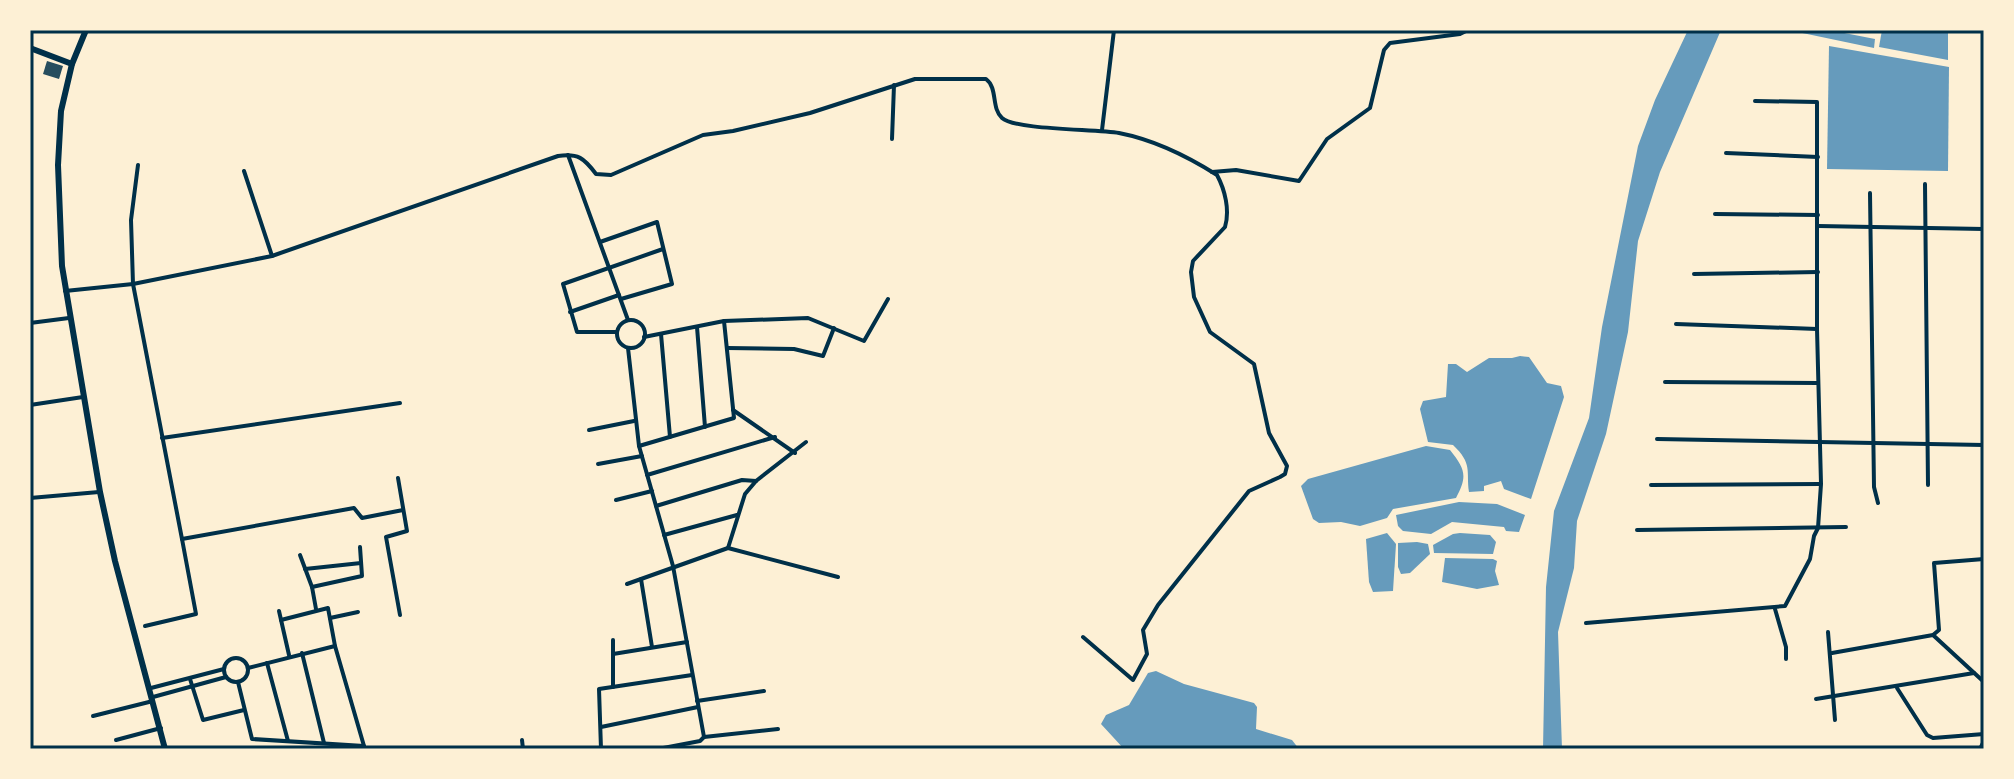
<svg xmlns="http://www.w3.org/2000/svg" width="2014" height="779" font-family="'Nunito Sans',sans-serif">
<rect width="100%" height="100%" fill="#fdf0d5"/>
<g fill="#669bbc">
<path d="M1688,30H1721L1660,172L1638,241L1628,332L1606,434L1577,521L1574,568L1558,632L1562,749H1543L1546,587L1554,511L1589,418L1602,327L1638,146L1655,100Z"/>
<path d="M1788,30H1829L1875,39L1874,48Z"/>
<path d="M1882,30H1948V60L1879,47Z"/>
<path d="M1829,46L1949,67L1948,171L1827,169Z"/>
<path d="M1520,356L1529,357L1547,383L1561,386L1564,397L1531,499L1504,489L1501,481L1484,486V491L1469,492C1466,471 1473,464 1453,445L1428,442L1420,409L1423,401L1446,397L1448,364H1456L1467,372L1489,358H1512Z"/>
<path d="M1426,446L1450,450C1465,469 1468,476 1456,498L1393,509L1387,518L1360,526L1341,522L1319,523L1313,519L1301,486L1308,479Z"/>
<path d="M1459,502L1497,504L1525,515L1519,532L1506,531L1504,527L1452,522L1431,534L1403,531L1398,526L1396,515Z"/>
<path d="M1387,533L1396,544L1393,591L1373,592L1369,582L1366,539Z"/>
<path d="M1460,533L1490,535L1496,542L1493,554L1434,553L1433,545L1453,534Z"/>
<path d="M1417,542L1428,544L1430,554L1410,573L1401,574L1398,567V543Z"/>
<path d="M1445,558L1493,559L1497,561L1495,571L1499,585L1477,589L1442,582Z"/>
<path d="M1156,671L1184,684L1254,703L1257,707L1256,729L1292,740L1299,749H1124L1101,724L1106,715L1129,705L1148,673Z"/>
</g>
<path fill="#264d5e" d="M47,61L63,66L59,79L43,74Z"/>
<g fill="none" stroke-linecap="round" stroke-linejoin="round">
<g stroke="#003049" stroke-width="4">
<path d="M1102,130L1114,30"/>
<path d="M892,139L894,85"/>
<path d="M1726,153L1818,157"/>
<path d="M568,155L628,320"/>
<path d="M138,165L131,220L133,284L182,539L354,508L362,518L403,510"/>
<path d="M244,171L272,256"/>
<path d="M1212,172L1236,170L1299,181L1327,139L1370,108L1384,50L1390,43L1460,34L1468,30"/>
<path d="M1925,184L1928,485"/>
<path d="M1870,193L1874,487L1878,503"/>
<path d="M1715,214L1818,215"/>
<path d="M1818,226L1984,229"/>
<path d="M600,242L657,222L672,284L621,299"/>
<path d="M1694,274L1818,272"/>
<path d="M65,291L133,284L272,256L558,156C578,153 584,158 596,174L611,175L703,135L733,131L810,113L915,79H986C998,88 991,108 1002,118C1015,130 1096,129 1119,133C1155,140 1187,156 1217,175C1225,190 1230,210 1225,227L1193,261L1191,272L1194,297L1210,332L1254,364L1269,433L1287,466L1285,474L1280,477L1249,491L1158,605L1143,630L1147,654L1133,680L1083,637"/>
<path d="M570,312L619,295"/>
<circle cx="631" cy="334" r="14"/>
<path d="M30,323L69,318"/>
<path d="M1676,324L1817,329"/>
<path d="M697,327L705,427"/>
<path d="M616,332H577L563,284L663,249"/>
<path d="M661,334L670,437"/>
<path d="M644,337L724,321L808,318L864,341L888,299"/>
<path d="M628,348L639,446L673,566L704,737"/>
<path d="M727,348L794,349L823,356L834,328"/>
<path d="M1665,382L1818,383"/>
<path d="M30,405L83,397"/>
<path d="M733,410L795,453"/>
<path d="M589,430L634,421"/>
<path d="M162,438L400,403"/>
<path d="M1657,439L1984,445"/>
<path d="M639,446L734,418L724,321"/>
<path d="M598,464L642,456"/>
<path d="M647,475L775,437"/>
<path d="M398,478L407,531L386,537L400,615"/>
<path d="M1651,485L1820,484"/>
<path d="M30,498L99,492"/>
<path d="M616,500L652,491"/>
<path d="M656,506L742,480L756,481"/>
<path d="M1637,530L1846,527"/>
<path d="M664,535L737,515"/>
<path d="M728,548L745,494L756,481L806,442"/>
<path d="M300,555L312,587L316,609"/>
<path d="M305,569L361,563"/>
<path d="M641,579L652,647"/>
<path d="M627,584L728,548L838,577"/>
<path d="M312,587L362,576L360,547"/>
<path d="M1775,609L1786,647V659"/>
<path d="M279,611L289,655"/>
<path d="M330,618L358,612"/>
<path d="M281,620L328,608L335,646L364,746"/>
<path d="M1586,623L1785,606L1810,559L1814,536L1818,528L1821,484L1817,329V102L1755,101"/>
<path d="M145,626L196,614L182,539"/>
<path d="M1828,632L1835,720"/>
<path d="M1933,635L1984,682"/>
<path d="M302,653L324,743"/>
<path d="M1832,653L1933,635L1939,630L1934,563L1984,559"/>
<path d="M613,654L687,642"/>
<circle cx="236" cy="670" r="12"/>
<path d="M267,663L288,741"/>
<path d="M248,668L335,646"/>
<path d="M190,679L203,720L244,710"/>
<path d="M238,682L252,739L364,746L365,749"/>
<path d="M613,687V640"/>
<path d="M151,688L224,669"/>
<path d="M1897,688L1927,735L1933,738L1984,734"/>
<path d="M153,697L226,677"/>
<path d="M1816,699L1974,673"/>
<path d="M697,701L764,691"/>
<path d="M93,716L153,701"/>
<path d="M601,727L698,707"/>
<path d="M116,740L161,728"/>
<path d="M522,740L523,749"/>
<path d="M601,749L599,689L692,675"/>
<path d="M658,749L700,741L704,737L778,729"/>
</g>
<g stroke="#003049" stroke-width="6">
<path d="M86,30L72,64L61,111L58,165L62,266L100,492L115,561L165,749"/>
<path d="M30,48L72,64"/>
<path d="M1981,749L1984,743"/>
</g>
</g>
<rect width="2014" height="779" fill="none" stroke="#fdf0d5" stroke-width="64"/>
<rect x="32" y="32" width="1950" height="715" fill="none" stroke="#003049" stroke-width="3"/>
</svg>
